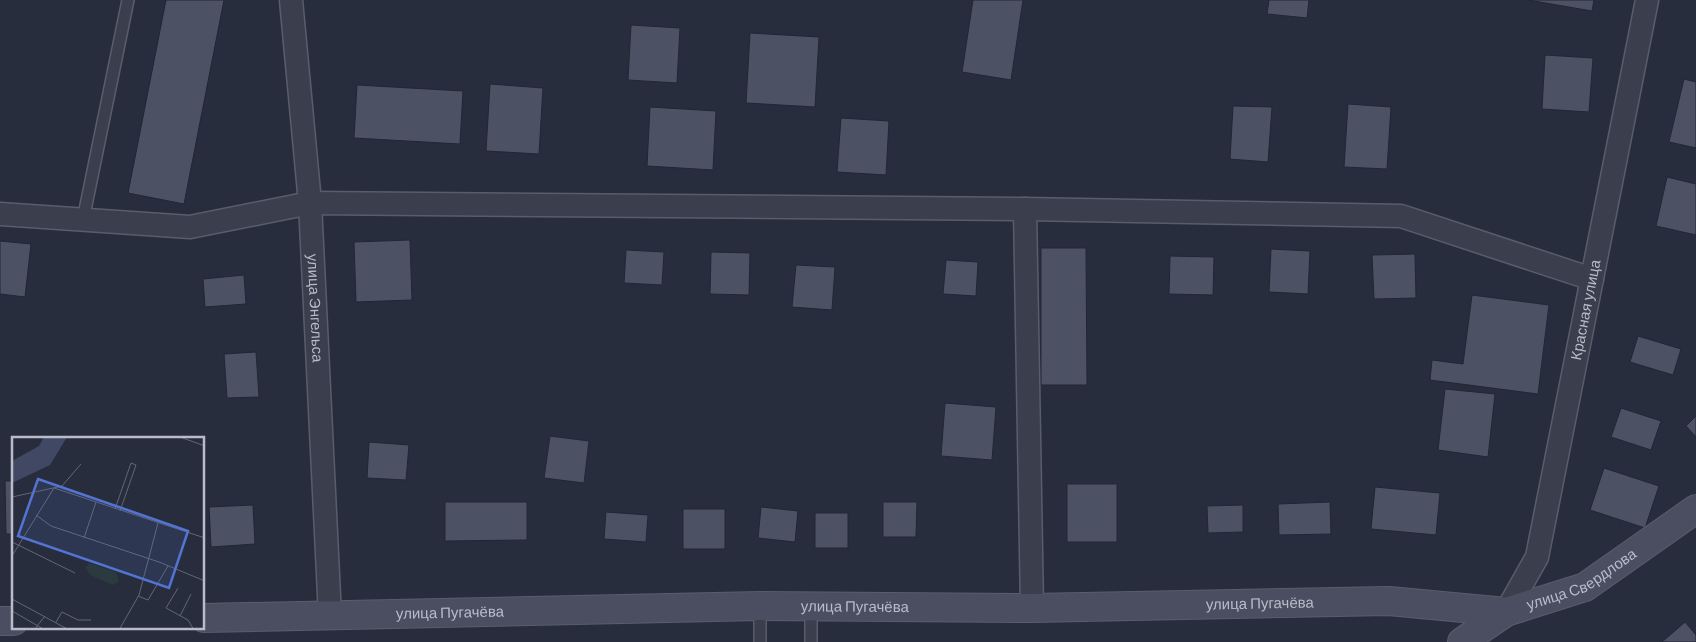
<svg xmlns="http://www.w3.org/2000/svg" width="1696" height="642" font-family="Barlow,sans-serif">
<rect width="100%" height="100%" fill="#282d3d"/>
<g fill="#4c5163" stroke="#222634">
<path d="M166,0H224L184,204L128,193Z"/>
<path d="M973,0H1023L1011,80L962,72Z"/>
<path d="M1269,0H1309L1307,18L1267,14Z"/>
<path d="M1528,0H1594L1592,11Z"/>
<path d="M631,25L680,28L677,83L628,80Z"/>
<path d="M750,33L819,37L815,107L746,103Z"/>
<path d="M1545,55L1593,58L1589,112L1542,109Z"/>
<path d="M1684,79L1696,82V148L1669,142Z"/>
<path d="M490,84L543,88L539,154L486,151Z"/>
<path d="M357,85L463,91L460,144L354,138Z"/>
<path d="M1348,104L1391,107L1387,169L1344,167Z"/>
<path d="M1233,106L1272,107L1268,162L1230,159Z"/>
<path d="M650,107L716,111L713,170L647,166Z"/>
<path d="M841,118L889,121L886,175L837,172Z"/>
<path d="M1667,177L1696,184V235L1656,226Z"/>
<path d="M410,240L412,300L356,302L354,242Z"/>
<path d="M0,241L31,244L25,297L0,294Z"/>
<path d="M1041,248H1086L1087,385H1041Z"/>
<path d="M1271,249L1310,251L1308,294L1269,292Z"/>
<path d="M626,250L664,252L662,285L624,283Z"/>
<path d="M711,252L750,253L749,295L710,294Z"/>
<path d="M1415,254L1416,298L1374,299L1372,255Z"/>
<path d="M1170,256L1214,257L1213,295L1169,294Z"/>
<path d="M946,260L978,262L976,296L943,294Z"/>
<path d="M796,265L835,267L832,310L792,307Z"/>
<path d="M244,275L246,304L205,307L203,279Z"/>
<path d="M1472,295L1549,305L1538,394L1430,380L1432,360L1463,364Z"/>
<path d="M1638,336L1681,349L1673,375L1630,362Z"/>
<path d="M256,352L259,397L227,398L224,354Z"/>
<path d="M1445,389L1495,394L1488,457L1438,450Z"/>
<path d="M945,403L996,407L992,460L941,456Z"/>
<path d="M1621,408L1661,421L1651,450L1611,437Z"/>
<path d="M1696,416V437L1686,426Z"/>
<path d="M550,436L589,441L584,483L544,478Z"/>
<path d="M369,442L409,445L406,480L367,478Z"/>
<path d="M1604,468L1659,486L1645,528L1590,510Z"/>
<path d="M5,481H14V534H6Z"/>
<rect x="1067" y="484" width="50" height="58"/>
<path d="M1375,487L1440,493L1436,535L1371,529Z"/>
<path d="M445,502H527V540L445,541Z"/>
<path d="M883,502H917L916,537H883Z"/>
<path d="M1330,502L1331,534L1279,535L1278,504Z"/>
<path d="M253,505L255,544L211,547L209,507Z"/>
<path d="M1243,505V532L1208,533L1207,506Z"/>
<path d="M761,507L798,511L795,542L758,538Z"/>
<rect x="683" y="509" width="42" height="40"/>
<path d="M606,512L648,515L646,542L604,539Z"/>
<rect x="815" y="513" width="33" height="35"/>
<path d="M1685,622L1696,635V642H1662Z"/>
</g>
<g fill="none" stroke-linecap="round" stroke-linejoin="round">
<defs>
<g id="lane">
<path d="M83,220L128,0"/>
<path d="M760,642V606"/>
<path d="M811,642V607"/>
</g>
<g id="street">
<path id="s1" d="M291,0L310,203L330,616"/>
<path d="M1025,209L1032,608"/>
<path d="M0,214L190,227L310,203L1025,209L1401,216L1592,279"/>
<path id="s2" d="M1506,612L1537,557L1647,0"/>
</g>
<g id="secondary">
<path id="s3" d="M204,618L760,606L1032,608L1389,601L1506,612"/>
<path d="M0,621H14"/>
<path id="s4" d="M1462,642L1506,612L1585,587L1696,509"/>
</g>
</defs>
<use href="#lane" stroke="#595d6b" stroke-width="14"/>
<use href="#street" stroke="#595d6b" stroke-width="25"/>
<use href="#secondary" stroke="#595d6b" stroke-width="30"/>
<use href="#lane" stroke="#3b3f4d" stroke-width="11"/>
<use href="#street" stroke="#3b3f4d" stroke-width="22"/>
<use href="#secondary" stroke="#4a4e60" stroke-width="28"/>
</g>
<g text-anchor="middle" stroke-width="4" stroke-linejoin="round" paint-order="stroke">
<g font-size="15" fill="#b8bbc8" stroke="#202432">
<text dy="5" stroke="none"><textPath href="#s1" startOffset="309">улица Энгельса</textPath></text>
<text dy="5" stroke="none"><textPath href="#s2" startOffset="315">Красная улица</textPath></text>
<text dy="5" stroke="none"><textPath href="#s4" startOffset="136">улица Свердлова</textPath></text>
<text dy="5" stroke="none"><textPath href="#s3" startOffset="1056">улица Пугачёва</textPath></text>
<text dy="5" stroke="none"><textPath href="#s3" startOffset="651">улица Пугачёва</textPath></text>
<text dy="5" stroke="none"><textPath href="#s3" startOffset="246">улица Пугачёва</textPath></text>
</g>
</g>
<g transform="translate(12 437)">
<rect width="192" height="192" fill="#282d3d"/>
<path d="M77,126L104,135L107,144L101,148L78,138L74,131Z" fill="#2b3a3f"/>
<path d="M32,0H55L38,28L0,46V24L27,9Z" fill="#404864"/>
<path fill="none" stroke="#626675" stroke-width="1" d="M168,0L193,9M0,60L50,49L69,27M103,72L119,26L124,28L108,74M24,78L39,89L147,125L193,144M72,101L84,65M0,105L63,136M0,119L42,51L193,101M166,151L154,171L176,183L182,193M126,159L136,163L156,129M0,162L57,193M0,174L33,193M168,179L179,157M44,185L50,175L66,183H79M22,193L33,179M107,193L127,158L146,86"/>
<path fill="#5374d2" fill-opacity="0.15" stroke="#5374d2" stroke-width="2.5" d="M26,42L176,94L157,151L6,99Z"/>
<rect width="192" height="192" fill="none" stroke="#b8bbc8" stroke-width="2.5"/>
</g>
</svg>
